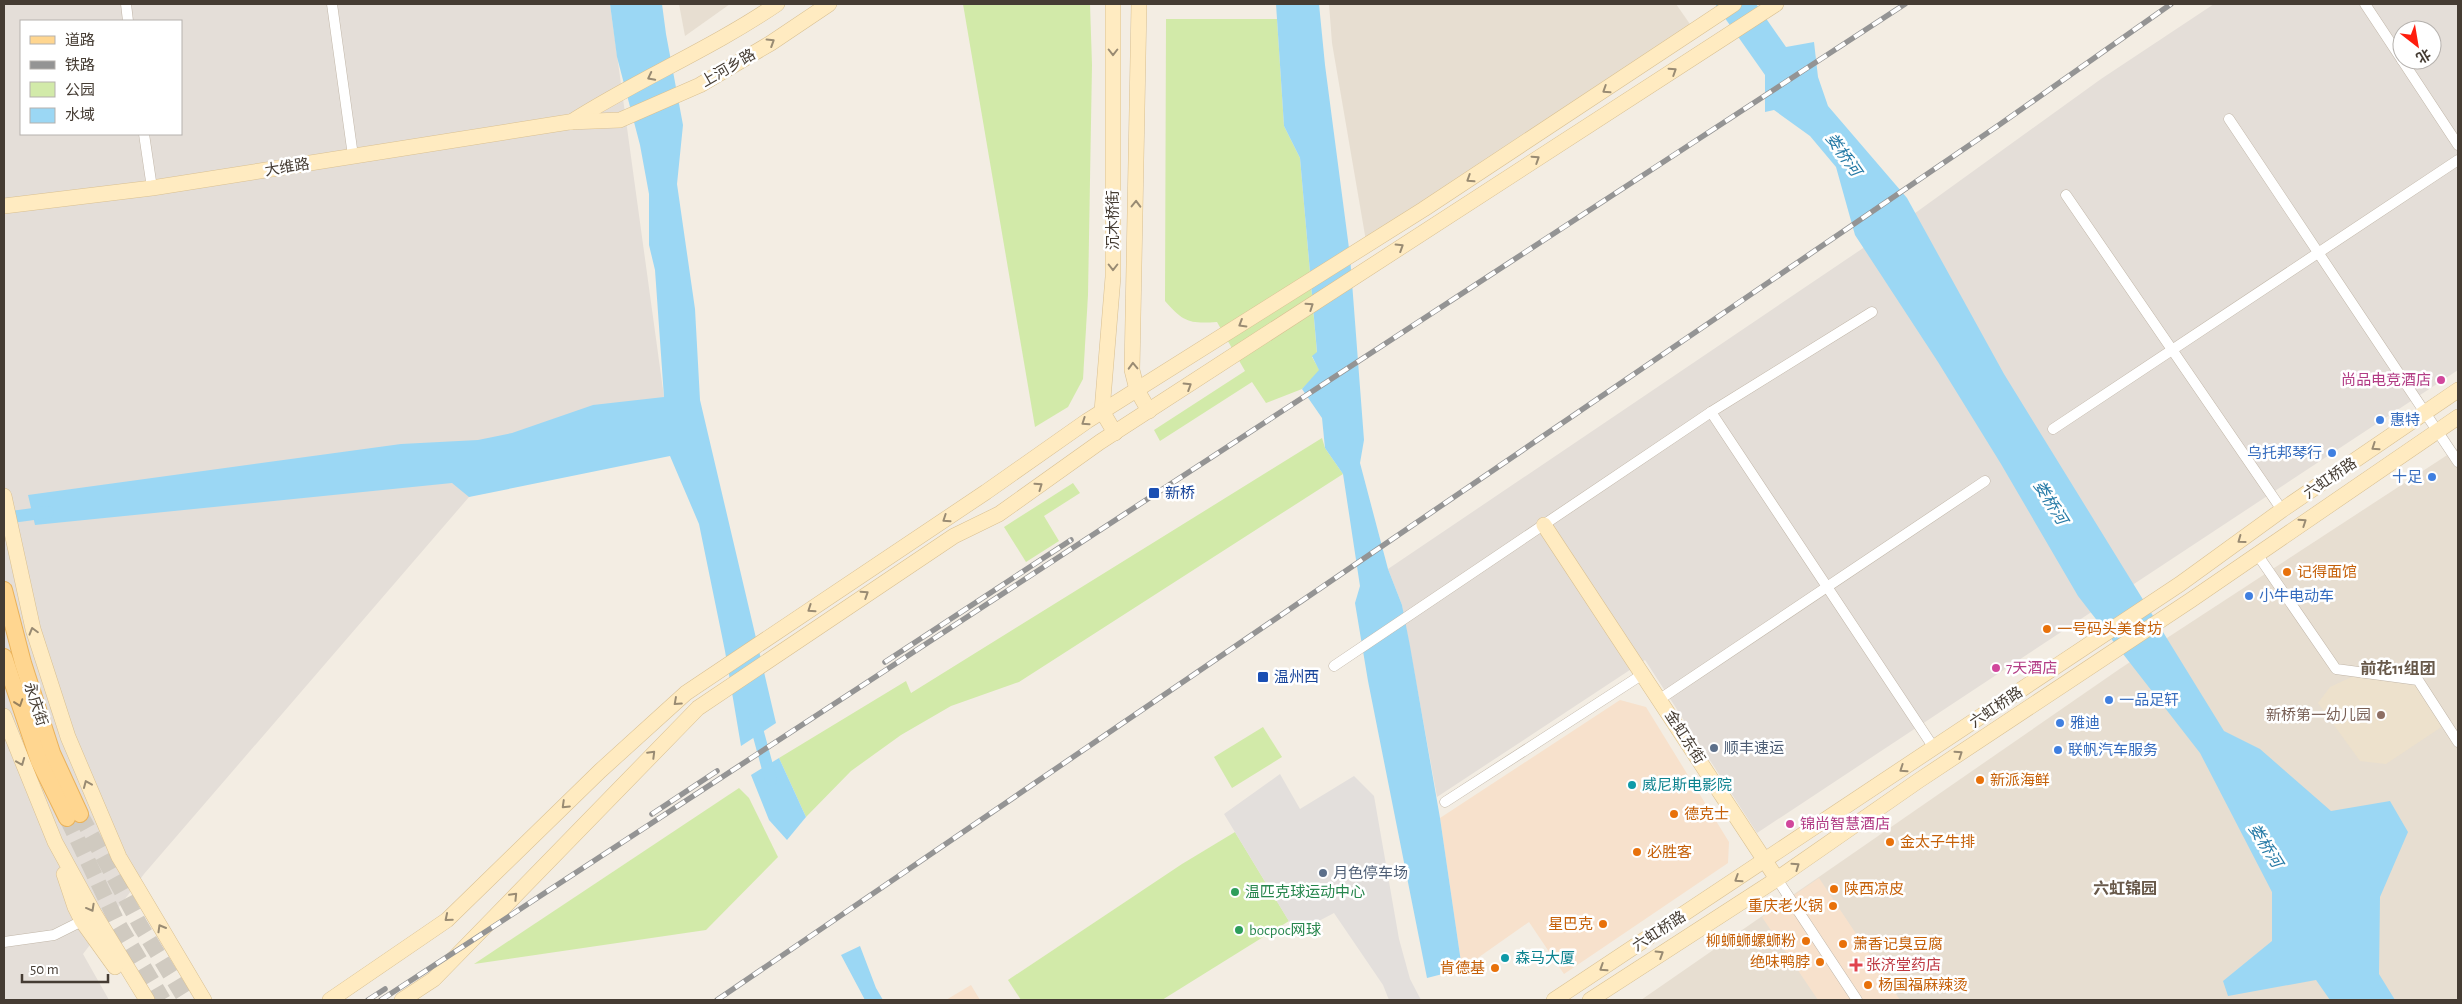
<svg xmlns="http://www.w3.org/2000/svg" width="2462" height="1004" font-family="'Alegreya Sans','Noto Sans SC',sans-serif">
<rect width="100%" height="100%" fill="#f3ede3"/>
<g fill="#e7ded1">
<path d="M679,4H730L685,36Z"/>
<path d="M1329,4H1676L1692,27L1366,241L1332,43Z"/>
<path d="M2458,448V1000H1641L2121,668Z"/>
</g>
<g fill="#f7e1cc">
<path d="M1620,700L1646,707L1729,842L1728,863L1564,974L1529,922L1462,969L1440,818Z"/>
<path d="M1819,878L1900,1000H1818L1762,917Z"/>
<path d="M971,985L980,1000H946Z"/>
</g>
<g fill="#e4ded8" fill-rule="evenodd">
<path d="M4,4H610L664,397L469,497L144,874L83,954L109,1000H4ZM21,21H181V134H21Z"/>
<path d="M2214,4H2458V370L1757,833L1645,660L1437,797L1402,605L1388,569L1918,211L2101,79ZM2402,30H2432V60H2402Z"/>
</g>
<path fill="#ede1cc" d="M2356,675L2417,686L2443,726L2386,764L2360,761L2318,703L2330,687Z"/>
<g fill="#d2eaa9">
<path d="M963,4H1090L1092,65L1088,295L1083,379L1068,407L1035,427Z"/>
<path d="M1166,19H1277L1284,126L1300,158L1317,353L1312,357L1320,371L1302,389L1266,403L1252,382L1160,441L1154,430L1245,371L1217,322C1190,324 1183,322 1165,301Z"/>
<path d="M1322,438L1325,448L1343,474L1019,682L951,706L901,735L851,771L806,817L779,758L906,681L911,693Z"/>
<path d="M1073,483L1080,493L1044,516L1059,541L1026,562L1004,527Z"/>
<path d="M1263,727L1282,757L1232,788L1214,757Z"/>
<path d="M739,788L749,798L778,857L706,930L474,964Z"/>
<path d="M1235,832L1289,921L1162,1000H1021L1008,980L1182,864Z"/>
</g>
<path fill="#e3dfdc" d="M1280,774L1300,809L1354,776L1374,796L1399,939L1410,979L1421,1000H1389L1383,985L1334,913L1296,933L1224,814Z"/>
<g fill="#9bd7f4">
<path d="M610,4H662L666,34L683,125L677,184L695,309L700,400L776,723L741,746L725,651L699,524L670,456L469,497L452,483L35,525L28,495L401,444L478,440L512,433L593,405L664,397L655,270L649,245V194L640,145L617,57Z"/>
<path d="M1276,4H1319L1325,65L1350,256L1364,440L1360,463L1388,569L1402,605L1410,646L1440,818L1462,969L1427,978L1368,681L1355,603L1360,586L1343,474L1325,448L1322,418L1302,389L1319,370L1312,356L1317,352L1300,158L1284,126Z"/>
<path d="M1715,4H1756L1786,47L1814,42L1818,77L1828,106L1907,198L2004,374L2224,731L2260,749L2331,811L2390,801L2408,832L2380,897L2379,974L2395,1000H2330L2316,980L2228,996L2223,981L2272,941V892L2200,753L2078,596L2001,464L1938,362L1855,235L1836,167L1810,136L1774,110L1765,112V75Z"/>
<path d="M779,758L806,817L787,840L769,820L751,775Z"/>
<path d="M860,946L876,988L883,1000H865L841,955Z"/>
</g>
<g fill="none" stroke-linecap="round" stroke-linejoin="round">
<g stroke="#9bd7f4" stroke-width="12">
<path d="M4,518L48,512"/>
<path d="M754,718L771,780"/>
</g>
<g stroke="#d0cac0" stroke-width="16" stroke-dasharray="16 8" stroke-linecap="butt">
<path d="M80,814L140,925L186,1000"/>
<path d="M67,818L117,922L163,1000"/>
</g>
<defs>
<g id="street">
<path d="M126,4L128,21"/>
<path d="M332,4L353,156"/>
<path d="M2365,4L2402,60"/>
<path d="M2402,60L2458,145"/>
<path d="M2229,119L2458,462"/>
<path d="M144,134L152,188"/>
<path d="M2066,195L2282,510"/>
<path d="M1711,412L1934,748"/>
<path d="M2053,429L2458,160"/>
<path d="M2257,554L2336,669L2418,680L2458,742"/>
<path d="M1334,666L1711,412L1872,312"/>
<path d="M1660,699L1985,481"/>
<path d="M1445,802L1643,674"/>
<path d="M1777,879L1857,1000"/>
<path d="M4,942L54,935L82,921"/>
</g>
<g id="secondary">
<path d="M1113,4V277L1102,411L1115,433"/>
<path d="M1139,4L1132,370L1137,390L1149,411"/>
<path d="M571,122C638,79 711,49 777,4"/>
<path d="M4,206L152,188L569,122L620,120L700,85L771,43L829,4"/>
<path d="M4,496L33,629L68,737L119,857L204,1000"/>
<path d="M1544,525L1777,879"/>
<path d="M4,716L55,842L95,915L147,1000"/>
<path d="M64,874L75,907L82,921L115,967"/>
<path d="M330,1000L447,920L600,771L686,693L986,492L1087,421L1424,209L1734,4"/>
<path d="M402,1000L434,979L698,708L954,536L999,514L1100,442L1776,4"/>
<path d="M1554,1000L2180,584L2282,510L2458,390"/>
<path d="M1590,1000L1777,879L1918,781L2191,600L2458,417"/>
</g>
<g id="primary">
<path d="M4,590L23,663L52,753L80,814"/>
<path d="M4,657L39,761L67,818"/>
</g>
</defs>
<use href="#street" stroke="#c1b6a8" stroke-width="11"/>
<use href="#secondary" stroke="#d9c092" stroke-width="16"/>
<use href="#primary" stroke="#eab25a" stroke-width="18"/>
<use href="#street" stroke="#fff" stroke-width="10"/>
<use href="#secondary" stroke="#ffebc1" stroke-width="15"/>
<use href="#primary" stroke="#ffd690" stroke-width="16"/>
<defs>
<g id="rail">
<path d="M885,662L1071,540"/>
<path d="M652,814L717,771"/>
<path d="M368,1000L385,989"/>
<path d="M381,1000L1905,4"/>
<path d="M717,1000L1999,125L2171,4"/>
</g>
</defs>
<use href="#rail" stroke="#949494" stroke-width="5.5"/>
<use href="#rail" stroke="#fff" stroke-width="4" stroke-dasharray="11" stroke-linecap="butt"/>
</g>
<defs><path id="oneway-chevron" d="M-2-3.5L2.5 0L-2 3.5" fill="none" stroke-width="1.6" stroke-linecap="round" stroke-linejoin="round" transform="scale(1.25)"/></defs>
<g stroke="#998b73">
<use href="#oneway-chevron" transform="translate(771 42) rotate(-32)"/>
<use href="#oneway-chevron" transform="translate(1113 52) rotate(90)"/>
<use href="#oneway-chevron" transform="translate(1673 71) rotate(-33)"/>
<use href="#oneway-chevron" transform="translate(651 77) rotate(153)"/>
<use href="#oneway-chevron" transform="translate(1606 90) rotate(147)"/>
<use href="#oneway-chevron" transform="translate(1536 159) rotate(-33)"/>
<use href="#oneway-chevron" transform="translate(1470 179) rotate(147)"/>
<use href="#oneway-chevron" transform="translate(1136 204) rotate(-89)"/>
<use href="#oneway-chevron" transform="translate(1400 247) rotate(-32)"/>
<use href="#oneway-chevron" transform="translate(1113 267) rotate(90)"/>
<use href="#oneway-chevron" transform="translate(1310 306) rotate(-34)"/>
<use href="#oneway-chevron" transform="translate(1242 324) rotate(149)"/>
<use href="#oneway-chevron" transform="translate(1133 366) rotate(-92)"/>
<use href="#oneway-chevron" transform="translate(1188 386) rotate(-32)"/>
<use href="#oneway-chevron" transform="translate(1085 422) rotate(146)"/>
<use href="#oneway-chevron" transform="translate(2375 447) rotate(146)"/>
<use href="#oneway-chevron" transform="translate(1039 486) rotate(-35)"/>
<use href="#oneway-chevron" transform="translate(946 519) rotate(146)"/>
<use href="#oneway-chevron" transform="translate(2303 522) rotate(-34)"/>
<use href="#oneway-chevron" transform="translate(2241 540) rotate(144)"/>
<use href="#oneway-chevron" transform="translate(865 594) rotate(-33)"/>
<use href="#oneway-chevron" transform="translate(811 609) rotate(146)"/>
<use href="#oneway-chevron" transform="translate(33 631) rotate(-106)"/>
<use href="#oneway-chevron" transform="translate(677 702) rotate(138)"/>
<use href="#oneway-chevron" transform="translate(652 754) rotate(-45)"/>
<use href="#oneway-chevron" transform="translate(1959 754) rotate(-34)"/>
<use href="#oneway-chevron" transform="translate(21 762) rotate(68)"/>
<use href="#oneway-chevron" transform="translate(1903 769) rotate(146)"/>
<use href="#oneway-chevron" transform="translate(87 784) rotate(-113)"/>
<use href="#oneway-chevron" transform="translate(565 805) rotate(136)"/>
<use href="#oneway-chevron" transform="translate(1796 866) rotate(-35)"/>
<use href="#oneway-chevron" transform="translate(1738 879) rotate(147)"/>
<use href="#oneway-chevron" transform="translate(514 896) rotate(-46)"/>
<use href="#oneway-chevron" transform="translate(91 908) rotate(61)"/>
<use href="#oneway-chevron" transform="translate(448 918) rotate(140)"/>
<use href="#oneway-chevron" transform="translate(161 928) rotate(-120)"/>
<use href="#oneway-chevron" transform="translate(1660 954) rotate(-32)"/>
<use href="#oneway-chevron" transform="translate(1603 968) rotate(147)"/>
</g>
<use stroke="#99815d" href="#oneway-chevron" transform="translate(19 703) rotate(71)"/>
<g fill="#d1479c" stroke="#fff" stroke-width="2">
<circle cx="2441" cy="380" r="5"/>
<circle cx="1996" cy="668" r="5"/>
<circle cx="1790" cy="824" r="5"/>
</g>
<g fill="#3f7fe0" stroke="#fff" stroke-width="2">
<circle cx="2380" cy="420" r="5"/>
<circle cx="2332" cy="453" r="5"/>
<circle cx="2432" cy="477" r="5"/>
<circle cx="2249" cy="596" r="5"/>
<circle cx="2109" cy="700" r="5"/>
<circle cx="2060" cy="723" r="5"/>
<circle cx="2058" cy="750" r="5"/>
</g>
<g fill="#1a4fb4" stroke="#fff" stroke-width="2">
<rect x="1148" y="487" width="12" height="12" rx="2.5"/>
<rect x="1257" y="671" width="12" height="12" rx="2.5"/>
</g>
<g fill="#e8710a" stroke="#fff" stroke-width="2">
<circle cx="2287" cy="572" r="5"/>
<circle cx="2047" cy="629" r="5"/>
<circle cx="1980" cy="780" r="5"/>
<circle cx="1674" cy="814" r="5"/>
<circle cx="1890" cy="842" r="5"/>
<circle cx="1637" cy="852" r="5"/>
<circle cx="1834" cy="889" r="5"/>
<circle cx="1833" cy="906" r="5"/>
<circle cx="1603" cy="924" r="5"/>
<circle cx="1806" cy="941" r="5"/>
<circle cx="1843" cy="944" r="5"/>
<circle cx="1820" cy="962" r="5"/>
<circle cx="1495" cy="968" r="5"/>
<circle cx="1868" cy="985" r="5"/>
</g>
<circle fill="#8d6e63" stroke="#fff" stroke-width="2" cx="2381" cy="715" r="5"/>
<g fill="#5c6f8a" stroke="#fff" stroke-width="2">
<circle cx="1714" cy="748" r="5"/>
<circle cx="1323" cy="873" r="5"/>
</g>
<g fill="#0f9aa8" stroke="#fff" stroke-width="2">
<circle cx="1632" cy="785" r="5"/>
<circle cx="1505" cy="958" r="5"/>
</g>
<g fill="#2e9e5b" stroke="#fff" stroke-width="2">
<circle cx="1235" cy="892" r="5"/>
<circle cx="1239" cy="930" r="5"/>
</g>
<path fill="#e0444e" stroke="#fff" stroke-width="2" d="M1853.5 957.5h5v5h5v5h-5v5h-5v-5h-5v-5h5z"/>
<g text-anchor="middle" stroke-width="5" stroke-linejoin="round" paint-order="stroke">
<g font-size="15" fill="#453c33" stroke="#fff">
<text transform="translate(728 68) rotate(-30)" y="5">上河乡路</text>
<text transform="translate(287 167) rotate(-9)" y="5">大维路</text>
<text transform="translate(1113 220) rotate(-90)" y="5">沉木桥街</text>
<text transform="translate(2330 478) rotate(-34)" y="5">六虹桥路</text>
<text transform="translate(36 704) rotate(72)" y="5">永庆街</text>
<text transform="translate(1996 707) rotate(-34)" y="5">六虹桥路</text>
<text transform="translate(1685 737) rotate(57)" y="5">金虹东街</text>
<text transform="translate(1659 931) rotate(-33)" y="5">六虹桥路</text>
</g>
<g font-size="15" fill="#b23c85" stroke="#fff" text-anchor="start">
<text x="2431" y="385" text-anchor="end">尚品电竞酒店</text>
<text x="2006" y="673">7天酒店</text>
<text x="1800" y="829">锦尚智慧酒店</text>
</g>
<g font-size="15" fill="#366cbe" stroke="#fff" text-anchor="start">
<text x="2390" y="425">惠特</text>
<text x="2322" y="458" text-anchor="end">乌托邦琴行</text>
<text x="2422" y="482" text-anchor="end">十足</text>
<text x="2259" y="601">小牛电动车</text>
<text x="2119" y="705">一品足轩</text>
<text x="2070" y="728">雅迪</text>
<text x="2068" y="755">联帆汽车服务</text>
</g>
<g font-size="15" fill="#164399" stroke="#fff" text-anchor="start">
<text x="1165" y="498">新桥</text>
<text x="1274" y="682">温州西</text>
</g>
<g font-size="15" fill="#c56008" stroke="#fff" text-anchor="start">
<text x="2297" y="577">记得面馆</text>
<text x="2057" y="634">一号码头美食坊</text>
<text x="1990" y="785">新派海鲜</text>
<text x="1684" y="819">德克士</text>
<text x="1900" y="847">金太子牛排</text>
<text x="1647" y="857">必胜客</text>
<text x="1844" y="894">陕西凉皮</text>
<text x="1823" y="911" text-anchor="end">重庆老火锅</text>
<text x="1593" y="929" text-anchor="end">星巴克</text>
<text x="1796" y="946" text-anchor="end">柳蛳蛳螺蛳粉</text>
<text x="1853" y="949">萧香记臭豆腐</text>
<text x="1810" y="967" text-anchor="end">绝味鸭脖</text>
<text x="1485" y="973" text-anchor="end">肯德基</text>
<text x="1878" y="990">杨国福麻辣烫</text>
</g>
<g font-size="15" fill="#785e54" stroke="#fff" text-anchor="end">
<text x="2371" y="720">新桥第一幼儿园</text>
</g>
<g font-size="15" fill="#4e5e75" stroke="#fff" text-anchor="start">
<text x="1724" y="753">顺丰速运</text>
<text x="1333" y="878">月色停车场</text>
</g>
<g font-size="15" fill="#0d838f" stroke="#fff" text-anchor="start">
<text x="1642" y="790">威尼斯电影院</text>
<text x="1515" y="963">森马大厦</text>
</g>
<g font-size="15" fill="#27864d" stroke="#fff" text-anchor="start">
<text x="1245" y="897">温匹克球运动中心</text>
<text x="1249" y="935">bocpoc网球</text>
</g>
<g font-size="15" fill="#be3a42" stroke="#fff" text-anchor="start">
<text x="1866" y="970">张济堂药店</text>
</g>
<g font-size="16" font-style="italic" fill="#257aa6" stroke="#fff">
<text transform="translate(1844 154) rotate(55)" y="6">娄桥河</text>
<text transform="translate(2051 502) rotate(58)" y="6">娄桥河</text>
<text transform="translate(2266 845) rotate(58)" y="6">娄桥河</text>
</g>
<g font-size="16" font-weight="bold" fill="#68594a" stroke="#fff">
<text x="2398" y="674">前花11组团</text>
<text x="2125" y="894">六虹锦园</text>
</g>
</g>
<rect width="2462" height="1004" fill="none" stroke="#453c33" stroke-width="10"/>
<rect x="20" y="20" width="162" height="115" fill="#ffffff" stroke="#b5b1ad"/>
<rect x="30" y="36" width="25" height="8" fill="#ffd690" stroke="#b5b1ad"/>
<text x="65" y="45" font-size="15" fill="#453c33">道路</text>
<rect x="30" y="61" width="25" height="8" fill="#949494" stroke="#b5b1ad"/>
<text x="65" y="70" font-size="15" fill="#453c33">铁路</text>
<rect x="30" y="82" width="25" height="15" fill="#d2eaa9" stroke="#b5b1ad"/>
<text x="65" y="95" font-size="15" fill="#453c33">公园</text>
<rect x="30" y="108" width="25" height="15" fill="#9bd7f4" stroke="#b5b1ad"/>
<text x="65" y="120" font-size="15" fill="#453c33">水域</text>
<g transform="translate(2417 45) rotate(149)"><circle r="24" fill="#ffffff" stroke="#b5b1ad"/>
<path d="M0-4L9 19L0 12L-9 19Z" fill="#ff1d0e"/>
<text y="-8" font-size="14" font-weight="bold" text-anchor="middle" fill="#453c33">北</text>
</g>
<path d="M22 974v8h86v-8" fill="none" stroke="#453c33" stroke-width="2.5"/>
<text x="30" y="974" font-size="15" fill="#453c33" stroke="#ffffff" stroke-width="4" paint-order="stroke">50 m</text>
</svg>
